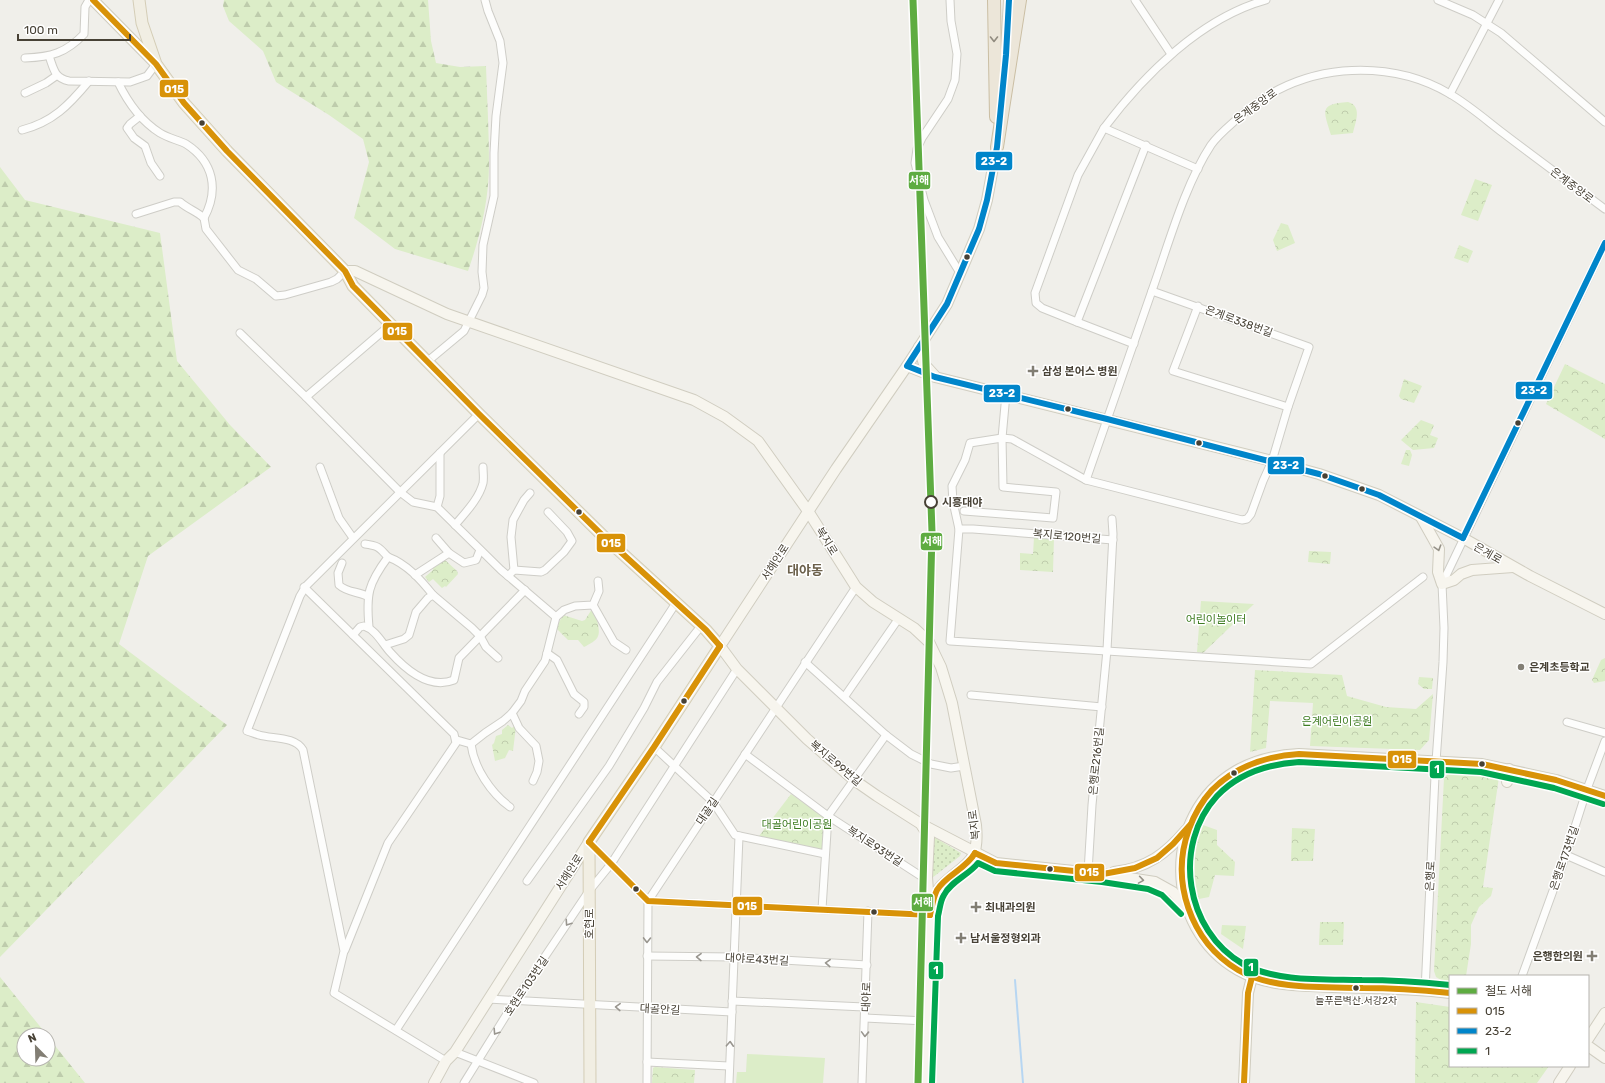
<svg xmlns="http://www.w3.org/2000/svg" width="1605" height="1083" font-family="Rubik,'Noto Sans KR',sans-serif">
<defs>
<pattern id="grass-dots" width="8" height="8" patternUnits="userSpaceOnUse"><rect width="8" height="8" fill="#dcedc8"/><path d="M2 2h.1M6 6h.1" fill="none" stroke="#beccac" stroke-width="1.8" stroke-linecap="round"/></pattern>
<pattern id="forest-firs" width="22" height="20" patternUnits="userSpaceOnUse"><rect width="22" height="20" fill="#dcedc8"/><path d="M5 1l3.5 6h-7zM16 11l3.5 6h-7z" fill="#beccac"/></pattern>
<pattern id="park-crowns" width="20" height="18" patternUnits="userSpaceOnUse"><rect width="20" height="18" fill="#dcedc8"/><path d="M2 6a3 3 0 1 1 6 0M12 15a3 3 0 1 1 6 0" fill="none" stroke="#beccac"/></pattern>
</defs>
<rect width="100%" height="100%" fill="#f0efea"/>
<path fill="url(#grass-dots)" d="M934,837L961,853L960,856L932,878L933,839Z"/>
<g fill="url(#forest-firs)">
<path d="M224,0H428L431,41L436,63L460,67L486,66C487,98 489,131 489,164C489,200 480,237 468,271L395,249L354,218L369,162L363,139L329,115L276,82L263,51L229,21L223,6Z"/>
<path d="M0,167L25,200L160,233L177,361L230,425L271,467L148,556L119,644L227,725L0,957Z"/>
<path d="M0,977L47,1035H24V1059H48V1037L85,1083H0Z"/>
</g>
<g fill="url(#park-crowns)">
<path d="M1348,102C1363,106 1355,123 1353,133L1331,135C1324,111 1318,104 1348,102Z"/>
<path d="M1475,179L1492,185L1478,221L1461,215Z"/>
<path d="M1281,223L1288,225L1295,243L1277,251L1273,240Z"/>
<path d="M1459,245L1473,251L1468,263L1454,258Z"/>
<path d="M1565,364L1605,384V439L1546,404Z"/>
<path d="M1404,379L1422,386L1414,403L1401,399L1399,396Z"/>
<path d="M1421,420L1434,425L1430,435L1438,438L1434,448L1413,450L1401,440Z"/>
<path d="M1406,450H1410L1412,455L1409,466L1401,464Z"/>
<path d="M1034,537H1054L1053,572L1020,570V553L1033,554Z"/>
<path d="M1309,551L1331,552L1330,564L1308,562Z"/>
<path d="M445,560L457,571L458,574L446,587L445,586L442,588L433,579L429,582L425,577L433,570V567Z"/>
<path d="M1201,601L1254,604L1203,653L1197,652Z"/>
<path d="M592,609C596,614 597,618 598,625C601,638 596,641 584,647L578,640H568L556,628L563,615L582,621L585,620Z"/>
<path d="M1605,658V681L1594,683L1592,680L1601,660Z"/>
<path d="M1255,670L1342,675L1347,696L1386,707L1416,709L1433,694L1429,740L1420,750L1310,746L1313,703L1270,701L1266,748L1250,752Z"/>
<path d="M1419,677L1433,678L1432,689H1424L1418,684Z"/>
<path d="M508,725L512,728L515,725L516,726L513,751L509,750L505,758L495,761L492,745L494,743L496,736L502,734V730Z"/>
<path d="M1450,772L1499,777L1483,887L1493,888L1491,896L1479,907L1471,925V944L1466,976H1450V982L1441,980L1436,977L1434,971L1444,778Z"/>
<path d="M791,794L824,817L823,850L821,852L759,836Z"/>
<path d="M1200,824L1217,830V845L1235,862L1234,876L1215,875L1209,897L1194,900C1187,874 1190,849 1200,824Z"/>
<path d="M1292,828L1315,829L1313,861H1291Z"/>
<path d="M1320,922H1344L1343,945H1319Z"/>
<path d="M1222,925L1246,926L1243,949L1221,934Z"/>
<path d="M1416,1002L1450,1007V1066H1549L1537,1083H1415Z"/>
<path d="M655,1067L695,1070L694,1083H652L653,1068Z"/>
</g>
<g fill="#dcedc8">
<path d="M747,1054L825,1058L823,1083H736L737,1072H746Z"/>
<path d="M1507,1066H1537L1534,1076Z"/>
</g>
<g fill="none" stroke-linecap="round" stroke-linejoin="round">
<path stroke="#b7d6f2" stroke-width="2" d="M1015,980L1023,1083"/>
<defs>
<g id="street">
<path d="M950,0L951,21L957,54L955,80L948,99L922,138L917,149L915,163L924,200L938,237L960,273"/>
<path d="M1135,0L1171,54"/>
<path d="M1438,0L1473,15L1501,33L1605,122"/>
<path d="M49,56C54,69 54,78 69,81L130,82L147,76L156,64"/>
<path d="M25,58C51,57 66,53 84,34L85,7L89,0"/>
<path d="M118,82C128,103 141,121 160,133C168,138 178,140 186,144C214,162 219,190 204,218L206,229L238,270L256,279L276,296L285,295L331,282L337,279L345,271"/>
<path d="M25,93L46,83L56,76"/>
<path d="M1450,94L1499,0"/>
<path d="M140,116L130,124L127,128L134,138L145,146L151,163L160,176"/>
<path d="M1104,128L1078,175L1035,293L1036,303L1042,308L1077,322L1146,145"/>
<path d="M22,130C53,122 69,105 89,81"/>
<path d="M1198,169L1104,128C1144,75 1201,18 1266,0"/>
<path d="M136,214L174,202H180C188,209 196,211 204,218"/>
<path d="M1152,291L1309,347L1288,407L1272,461L1263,481L1251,514L1247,519L1242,520L1086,480L1012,439L1002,438L970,443L965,460L952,486L953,502L959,529L950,641L1311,664L1423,577"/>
<path d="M1198,306L1173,371L1288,407"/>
<path d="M1077,322L1134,344"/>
<path d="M390,325L306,397L400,492L413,502L437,507L501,570L556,617"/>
<path d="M240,333L306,397"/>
<path d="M428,361L464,331L482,295L484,288L482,272L483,245L494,196V153L496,116L503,63L500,41L488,11L485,0"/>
<path d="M320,467L339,518L353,538"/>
<path d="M1086,480C1109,414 1132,348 1155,282C1170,239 1186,183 1211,145C1218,135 1228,127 1237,119C1267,91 1302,75 1343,71C1380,68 1418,75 1450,94C1469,105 1486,120 1503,133C1537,159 1571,184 1605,209"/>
<path d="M437,507L440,496V453"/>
<path d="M964,511L1053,518L1056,492L1003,487L1002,438L1006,394"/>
<path d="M455,525C465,513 479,499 483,483C484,478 483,472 483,467"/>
<path d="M959,529H973L1113,540"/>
<path d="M436,538L449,553"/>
<path d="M365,544C380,546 379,548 388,557C368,584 366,594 369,627"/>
<path d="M388,557C407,564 421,580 433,595"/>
<path d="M342,563L338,573L339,585C348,593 357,591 367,596"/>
<path d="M514,570L511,537L513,520L524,500L530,493"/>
<path d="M415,575L449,553L464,563L476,560L480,550"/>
<path d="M508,576L514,570L541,572L545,570L564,552L572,541L567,532L548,512"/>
<path d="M304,587L454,734L456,743L388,843L345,950"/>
<path d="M593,605L614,642L626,650"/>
<path d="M353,635L360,627L364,626C376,630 382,643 390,652C406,670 429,690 454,680L459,658L525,590"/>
<path d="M385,645L404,639L409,635L416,612L428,598L433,595L472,628L480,636L486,647L498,658"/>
<path d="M547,653L557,660L574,694L584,702V707L579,714"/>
<path d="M805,662L886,735L911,754L931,764L951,768L964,766"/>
<path d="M971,695L1102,707"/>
<path d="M845,696L899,618"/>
<path d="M512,713L519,728L536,746L539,761L537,772L533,781"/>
<path d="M1567,722L1605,733"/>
<path d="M457,740L471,744L485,733L503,721L512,713L521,701L525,691L545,661L556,617L564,610L575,606L593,605L599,591L598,581"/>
<path d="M471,744C474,768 491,793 510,807"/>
<path d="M654,747L713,802L735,835L825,854"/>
<path d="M745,754L828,816L927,880"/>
<path d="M589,842L648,901L930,915"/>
<path d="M1566,855L1605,872"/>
<path d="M1088,872L1092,805L1107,650L1113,534L1112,519"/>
<path d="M527,881L609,766L644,708L657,682L701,626"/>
<path d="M822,909L828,816L886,735"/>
<path d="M647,956L734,957L867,965"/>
<path d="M1522,976L1566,855L1587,789L1605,741"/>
<path d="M1425,991L1435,776L1443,662L1444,628L1442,584L1605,243"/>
<path d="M488,999L732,1012"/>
<path d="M732,1001L864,1007"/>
<path d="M865,1018L926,1021"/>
<path d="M396,1030L676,603"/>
<path d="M455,1052L534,1083"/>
<path d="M446,1061L334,993L344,951L303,750C295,736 272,739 259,735C255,734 251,732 247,731L300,596L306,586L479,414"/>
<path d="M647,1062L729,1066"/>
<path d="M464,1083L515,1001L589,891L611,864L737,669"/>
<path d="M647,1083L648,901L856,587"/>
<path d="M729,1083L739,836"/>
<path d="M862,1083L868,911"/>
</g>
<g id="secondary">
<path d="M93,0L156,64"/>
<path d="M1005,66L1009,0"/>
<path d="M998,140L987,200L979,229L947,304L907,366L836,469L720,646L737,669L807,739L854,780L877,796L921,824L996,863L1103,874L1155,882L1173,892L1187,908"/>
<path d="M345,271H355L447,314L694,400L725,417L758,441L808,511L856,587L873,602L914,628L929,642L941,667L952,703L976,825C980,865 965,862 941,886C933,894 933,904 930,915L924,1083"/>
<path d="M919,347L924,364L935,376"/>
<path d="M907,366L935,377L1272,461L1319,474L1379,495L1463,538L1530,576L1605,614"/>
<path d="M1421,517L1439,549L1438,572L1442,584L1454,580L1461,574L1472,570L1513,567"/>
<path d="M1507,782L1509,769"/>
<path d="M922,826L927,833L929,837L927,877L929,905"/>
<path d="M1114,872C1147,868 1166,854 1186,830"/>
<path d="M1450,993C1411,988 1372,988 1332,987C1300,985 1268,987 1238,970C1164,928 1161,815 1236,771C1255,760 1277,755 1299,754L1482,764L1556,780L1605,796"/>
<path d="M1588,1039L1605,1013"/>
<path d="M1588,1046L1605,1058"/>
<path d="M434,1083L446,1061L455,1052L589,842"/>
<path d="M1244,1083L1248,993L1252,977"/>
<path d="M1559,1083L1570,1066"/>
</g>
<path id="primary" d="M139,0L142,23L156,64L184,103L227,151L345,271L353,286L479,414L602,535L706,630L720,646L654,747L589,842L590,1083"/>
<g id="highway">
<path d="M994,0L996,117"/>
<path d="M997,147L1020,0"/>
</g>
</defs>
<use href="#street" stroke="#cecdc7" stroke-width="9"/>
<use href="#secondary" stroke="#d0cdc0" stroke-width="12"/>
<use href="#primary" stroke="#d4cdb6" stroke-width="13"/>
<use href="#highway" stroke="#cabea3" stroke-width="14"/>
<use href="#street" stroke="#fdfdfc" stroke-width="7"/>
<use href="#secondary" stroke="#f7f5ee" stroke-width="10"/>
<use href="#primary" stroke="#f1eee3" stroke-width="11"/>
<use href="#highway" stroke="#ece6d9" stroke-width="12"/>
<defs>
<g id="bus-1">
<path d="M93,0L156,64L184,103L227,151L345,271L353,286L479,414L602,535L706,630L720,646"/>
<path d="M589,842L648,901L930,915"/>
<path d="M589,842L654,747L720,646"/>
<path d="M975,853L996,863L1103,874L1135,868L1157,858L1173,844L1190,825"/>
<path d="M930,915C932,907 933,898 937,890C946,875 966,869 975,853"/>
<path d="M1450,993C1421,990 1392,988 1363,988C1324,987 1272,990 1238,970C1190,941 1170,881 1189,829C1194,815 1202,801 1212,790C1236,766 1266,756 1299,754L1482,764L1556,780L1605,796"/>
<path d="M1244,1083L1248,993L1252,977"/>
</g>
<g id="bus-2">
<path d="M1009,0L1006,55L997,147L987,200L979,229L947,304L907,366L935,377L1107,419L1319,474L1379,495L1463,538"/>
<path d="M1463,538L1605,243"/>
</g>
<g id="bus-3">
<path d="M1450,985C1421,982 1392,980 1362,980C1325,979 1276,982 1243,964C1185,931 1172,845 1217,796C1239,773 1269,764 1299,762L1481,772L1554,788L1603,804"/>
<path d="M932,1083L938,916C940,909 940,901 944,895C951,881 969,875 978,863L995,871L1102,882L1148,889L1162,895L1181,914"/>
</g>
</defs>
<use href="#bus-1" stroke="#fff" stroke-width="9"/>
<use href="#bus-2" stroke="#fff" stroke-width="9"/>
<use href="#bus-3" stroke="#fff" stroke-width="9"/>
<use href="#bus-1" stroke="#d89208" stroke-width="6"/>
<use href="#bus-2" stroke="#0085ca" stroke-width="6"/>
<use href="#bus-3" stroke="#00a651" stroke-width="6"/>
<defs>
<path id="rail-1" d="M913,0L932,532L918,1083"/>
</defs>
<use href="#rail-1" stroke="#fff" stroke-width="10"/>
<use href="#rail-1" stroke="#5eac41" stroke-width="7"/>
</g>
<defs><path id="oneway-chevron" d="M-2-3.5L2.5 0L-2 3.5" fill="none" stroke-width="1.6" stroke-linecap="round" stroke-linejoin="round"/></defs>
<use stroke="#918b7f" href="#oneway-chevron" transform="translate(994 39) rotate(90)"/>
<g stroke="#969288">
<use href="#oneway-chevron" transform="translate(1438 548) rotate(73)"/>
<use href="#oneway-chevron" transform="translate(1141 880) rotate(9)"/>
</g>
<g stroke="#99968f">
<use href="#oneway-chevron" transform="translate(568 923) rotate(124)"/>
<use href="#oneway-chevron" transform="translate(647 940) rotate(91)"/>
<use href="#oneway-chevron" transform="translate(699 957) rotate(-179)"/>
<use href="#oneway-chevron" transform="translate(828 963) rotate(-177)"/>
<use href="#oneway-chevron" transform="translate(618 1007) rotate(-178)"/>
<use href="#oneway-chevron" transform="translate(496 1032) rotate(123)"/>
<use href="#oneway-chevron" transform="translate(865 1034) rotate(92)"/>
<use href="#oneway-chevron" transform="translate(730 1044) rotate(-87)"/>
</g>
<g fill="#474135" stroke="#fff" stroke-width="1.5">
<circle cx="202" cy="123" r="3.5"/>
<circle cx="967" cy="257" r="3.5"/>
<circle cx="1068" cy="409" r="3.5"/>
<circle cx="1518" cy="423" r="3.5"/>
<circle cx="1199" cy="443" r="3.5"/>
<circle cx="1325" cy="476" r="3.5"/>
<circle cx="1362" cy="489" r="3.5"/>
<circle cx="579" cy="512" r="3.5"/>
<circle cx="684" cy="701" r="3.5"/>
<circle cx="1482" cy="764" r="3.5"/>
<circle cx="1234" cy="773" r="3.5"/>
<circle cx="1050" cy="869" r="3.5"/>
<circle cx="636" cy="889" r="3.5"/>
<circle cx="874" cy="912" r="3.5"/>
<circle cx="1356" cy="988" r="3.5"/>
</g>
<g fill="#827e74" stroke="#fff" stroke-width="1.5">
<path d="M1031 365h4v4h4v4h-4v4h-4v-4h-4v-4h4z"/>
<circle cx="1521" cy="667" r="4"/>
<path d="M974 901h4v4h4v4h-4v4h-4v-4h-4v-4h4z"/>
<path d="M959 932h4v4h4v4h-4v4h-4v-4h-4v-4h4z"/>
<path d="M1590 950h4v4h4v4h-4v4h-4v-4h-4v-4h4z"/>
</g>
<circle fill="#fff" stroke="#474135" stroke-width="2" cx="931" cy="502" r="6"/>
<g text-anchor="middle" stroke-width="3" stroke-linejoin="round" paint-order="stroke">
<g font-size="10" fill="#474135" stroke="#fff">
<text x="1356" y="1004">늘푸른벽산.서강2차</text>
</g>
<g font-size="11" fill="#474135" stroke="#fff">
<text transform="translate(1255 106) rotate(-36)" y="4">은계중앙로</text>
<text transform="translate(1572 185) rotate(37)" y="4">은계중앙로</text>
<text transform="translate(1239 321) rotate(20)" y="4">은계로338번길</text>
<text transform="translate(1067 536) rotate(5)" y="4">복지로120번길</text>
<text transform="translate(827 541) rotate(58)" y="4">복지로</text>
<text transform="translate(1488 553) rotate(30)" y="4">은계로</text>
<text transform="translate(775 562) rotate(-57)" y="4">서해안로</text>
<text transform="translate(1096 761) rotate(-84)" y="4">은행로216번길</text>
<text transform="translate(836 763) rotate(40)" y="4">복지로99번길</text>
<text transform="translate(707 811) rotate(-56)" y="4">대골길</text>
<text transform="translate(974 825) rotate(-97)" y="4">복지로</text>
<text transform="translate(875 846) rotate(33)" y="4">복지로93번길</text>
<text transform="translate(1564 858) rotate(-71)" y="4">은행로173번길</text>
<text transform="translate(569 872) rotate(-57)" y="4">서해안로</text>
<text transform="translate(1430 876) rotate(-87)" y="4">은행로</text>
<text transform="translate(589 924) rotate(-90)" y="4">호현로</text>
<text transform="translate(757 959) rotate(3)" y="4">대야로43번길</text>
<text transform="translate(526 986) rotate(-56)" y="4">호현로103번길</text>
<text transform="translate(866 997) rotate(-88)" y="4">대야로</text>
<text transform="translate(660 1009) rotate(3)" y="4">대골안길</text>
</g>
<g font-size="11" font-weight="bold" fill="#474135" stroke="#fff" text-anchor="start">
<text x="1042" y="375">삼성 본어스 병원</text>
<text x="1529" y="671">은계초등학교</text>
<text x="985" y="911">최내과의원</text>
<text x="970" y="942">남서울정형외과</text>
<text x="1583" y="960" text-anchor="end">은행한의원</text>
</g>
<g font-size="11" font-weight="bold" fill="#474135" stroke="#fff" text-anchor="start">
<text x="942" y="506">시흥대야</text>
</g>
<g font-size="11" fill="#407d24" stroke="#fff">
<text x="1216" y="623">어린이놀이터</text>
<text x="1337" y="725">은계어린이공원</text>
<text x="797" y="828">대골어린이공원</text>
</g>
<g font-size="13" font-weight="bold" fill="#6b604b" stroke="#fff">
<text x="805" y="575">대야동</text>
</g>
</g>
<g stroke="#fff" stroke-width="1.5">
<rect x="159" y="79" width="30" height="19" rx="4" fill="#d89208"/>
<rect x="975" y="151" width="38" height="20" rx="4" fill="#0085ca"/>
<rect x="908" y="171" width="23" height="19" rx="4" fill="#5eac41"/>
<rect x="382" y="322" width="31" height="19" rx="4" fill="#d89208"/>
<rect x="1515" y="381" width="38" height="19" rx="4" fill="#0085ca"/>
<rect x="983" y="384" width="38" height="19" rx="4" fill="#0085ca"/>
<rect x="1267" y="456" width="38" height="19" rx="4" fill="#0085ca"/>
<rect x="920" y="532" width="23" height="19" rx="4" fill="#5eac41"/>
<rect x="596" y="533" width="30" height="20" rx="4" fill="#d89208"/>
<rect x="1387" y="750" width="30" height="19" rx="4" fill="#d89208"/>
<rect x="1429" y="760" width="16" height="19" rx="4" fill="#00a651"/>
<rect x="1074" y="863" width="31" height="19" rx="4" fill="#d89208"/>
<rect x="911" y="893" width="23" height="19" rx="4" fill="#5eac41"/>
<rect x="732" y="896" width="31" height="20" rx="4" fill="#d89208"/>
<rect x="1243" y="958" width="16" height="19" rx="4" fill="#00a651"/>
<rect x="928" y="961" width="16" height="19" rx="4" fill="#00a651"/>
</g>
<g font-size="11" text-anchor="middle" font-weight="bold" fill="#fff">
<text x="174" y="93">015</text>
<text x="994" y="165">23-2</text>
<text x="919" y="184">서해</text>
<text x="397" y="335">015</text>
<text x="1534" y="394">23-2</text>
<text x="1002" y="397">23-2</text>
<text x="1286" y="469">23-2</text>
<text x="932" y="545">서해</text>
<text x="611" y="547">015</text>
<text x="1402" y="763">015</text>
<text x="1437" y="773">1</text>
<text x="1089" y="876">015</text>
<text x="923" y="906">서해</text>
<text x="747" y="910">015</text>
<text x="1251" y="971">1</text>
<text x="936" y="974">1</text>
</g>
<rect x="1449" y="975" width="140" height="92" fill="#ffffff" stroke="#b5b3ae"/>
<rect x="1457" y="988" width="20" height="6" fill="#5eac41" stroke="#b5b3ae"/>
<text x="1485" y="995" font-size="12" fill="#474135">철도 서해</text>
<rect x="1457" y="1008" width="20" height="6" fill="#d89208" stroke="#b5b3ae"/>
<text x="1485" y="1015" font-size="12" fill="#474135">015</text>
<rect x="1457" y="1028" width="20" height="6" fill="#0085ca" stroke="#b5b3ae"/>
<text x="1485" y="1035" font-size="12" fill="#474135">23-2</text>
<rect x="1457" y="1048" width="20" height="6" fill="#00a651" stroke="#b5b3ae"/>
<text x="1485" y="1055" font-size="12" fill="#474135">1</text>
<g transform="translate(36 1047) rotate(337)"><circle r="19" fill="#ffffff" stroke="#b5b3ae"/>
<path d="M0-3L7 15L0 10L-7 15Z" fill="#827e74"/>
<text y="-6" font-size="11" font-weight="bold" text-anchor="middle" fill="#474135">N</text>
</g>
<path d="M18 34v6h112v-6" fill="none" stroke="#474135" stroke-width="2"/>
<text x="24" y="34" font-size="12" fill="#474135" stroke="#ffffff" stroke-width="3" paint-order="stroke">100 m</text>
</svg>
